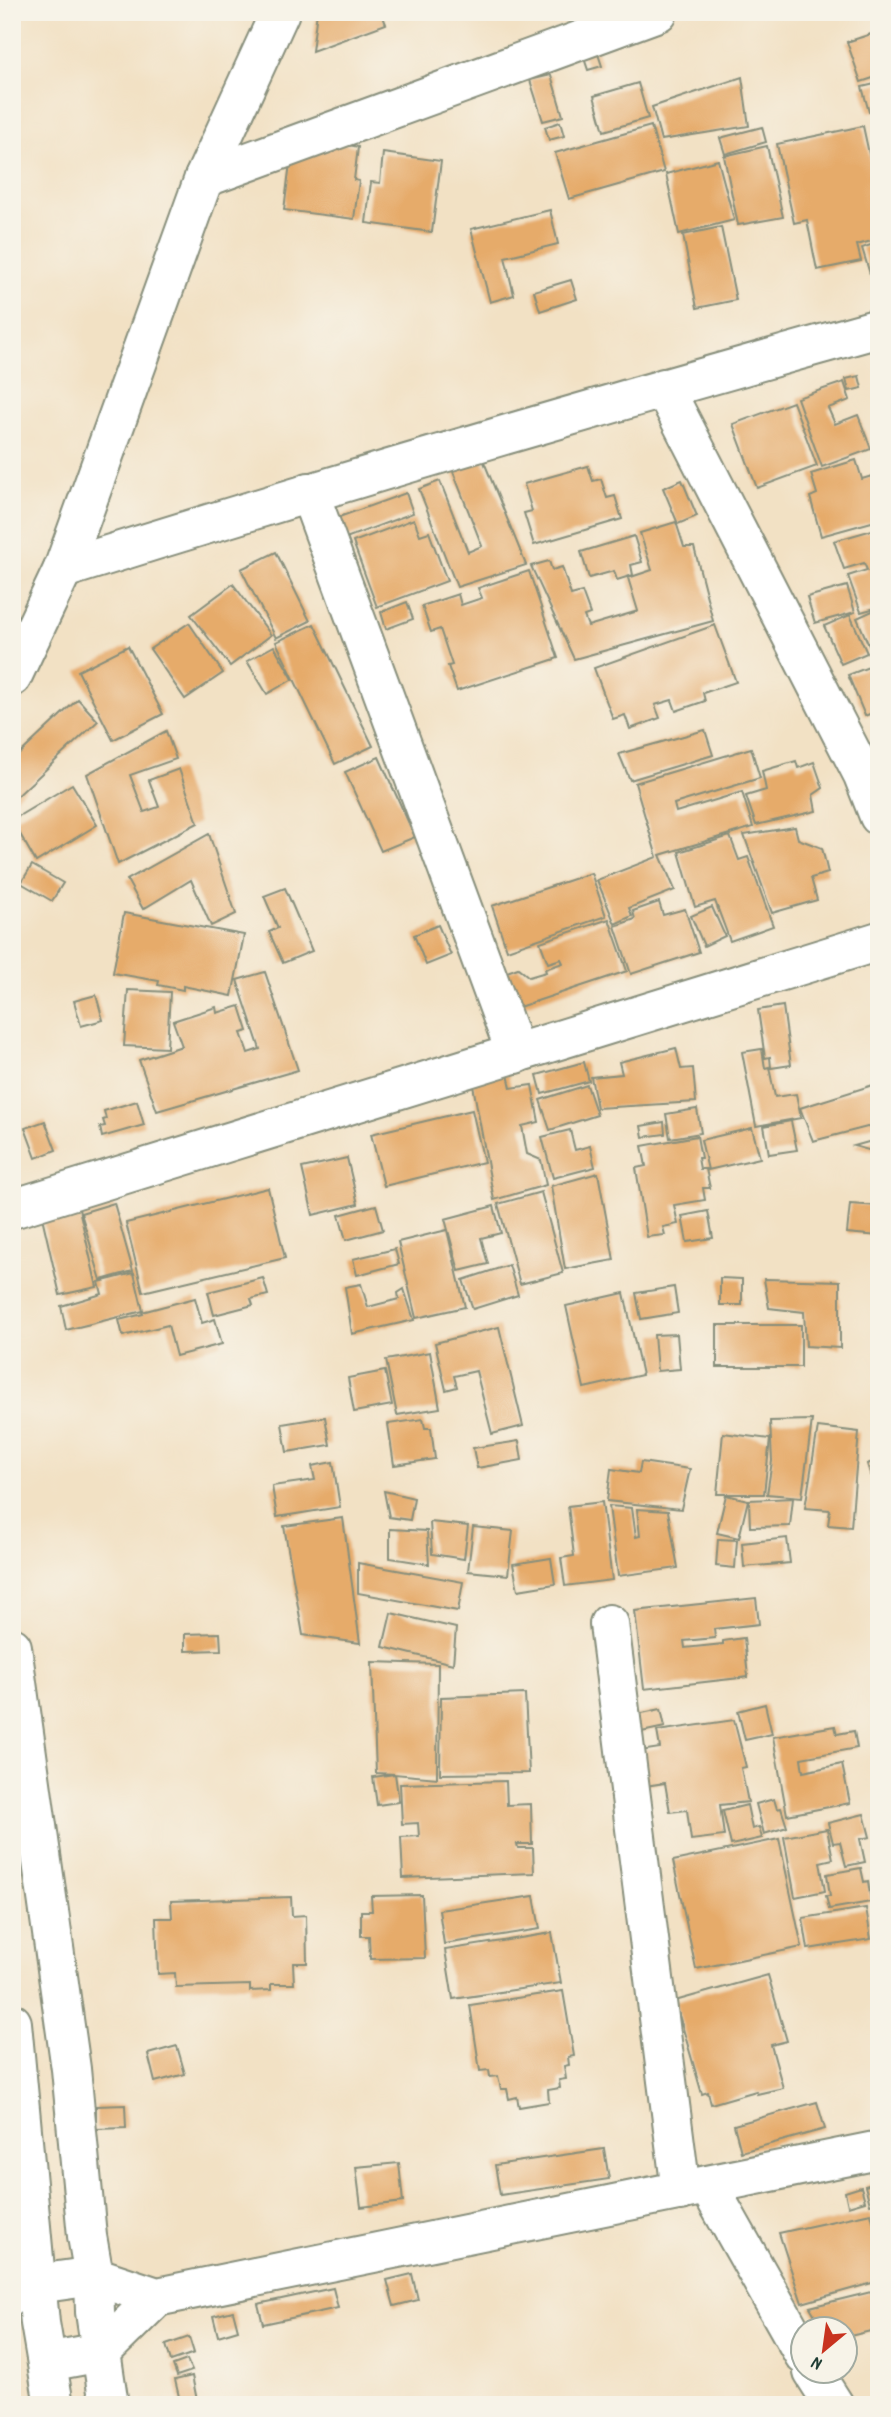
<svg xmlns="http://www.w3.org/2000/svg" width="891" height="2417" font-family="Dekko,sans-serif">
<rect width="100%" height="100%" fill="#f7f3e8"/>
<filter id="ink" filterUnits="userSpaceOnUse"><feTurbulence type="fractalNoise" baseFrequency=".0143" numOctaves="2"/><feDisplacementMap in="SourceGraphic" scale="14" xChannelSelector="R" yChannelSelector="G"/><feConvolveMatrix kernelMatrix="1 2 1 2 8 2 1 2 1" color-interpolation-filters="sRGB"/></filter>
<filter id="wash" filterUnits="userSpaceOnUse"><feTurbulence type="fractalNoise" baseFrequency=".00686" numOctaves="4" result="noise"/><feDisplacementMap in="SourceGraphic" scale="28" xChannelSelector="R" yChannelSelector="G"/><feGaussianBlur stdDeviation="1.57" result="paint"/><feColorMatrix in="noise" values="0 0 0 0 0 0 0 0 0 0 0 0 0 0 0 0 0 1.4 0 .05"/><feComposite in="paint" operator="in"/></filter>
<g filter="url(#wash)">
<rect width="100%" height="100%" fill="#f2e1c4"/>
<g id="blocks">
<g fill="#e6ab6a">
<path d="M317,12H381L386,24L312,51Z"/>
<path d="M877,32L879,37V76L861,82L847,42Z"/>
<path d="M596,48L602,66L588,70L582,52Z"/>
<path d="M551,75L563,116L543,121L530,80Z"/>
<path d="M742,77L749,126L661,140L652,107Z"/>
<path d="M638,83L648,118L604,131L594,96Z"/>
<path d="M879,83V110L869,112L862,87Z"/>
<path d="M560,122L564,136L549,140L545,127Z"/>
<path d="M651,126L664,172L569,199L555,153Z"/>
<path d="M863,126L879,200L876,201L879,216V239L857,245L861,261L817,270L807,220L794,223L777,144Z"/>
<path d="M762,127L766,142L725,154L720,138Z"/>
<path d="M294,132L358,147L354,180L359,181L354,219L284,210Z"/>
<path d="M767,146L783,217L738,225L724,156Z"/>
<path d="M383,153L441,161L432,232L366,223L371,182L380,183Z"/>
<path d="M718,160L734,220L679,234L666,174Z"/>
<path d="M550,210L558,244L505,257L514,295L490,302L471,229Z"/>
<path d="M721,227L736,300L697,308L683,235Z"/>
<path d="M879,242V272L870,274L862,248Z"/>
<path d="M571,280L577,299L540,311L534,291Z"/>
<path d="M859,376L862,388L849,391L846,379Z"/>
<path d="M844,382L850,400L828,408L835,424L858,415L871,449L822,467L797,398Z"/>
<path d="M793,402L817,466L757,488L733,424Z"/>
<path d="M482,457L526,565L457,587L419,489L440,481L468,552L482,546L452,469Z"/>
<path d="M856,460L862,479L872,476L879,500V520L821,536L810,497L817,494L811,474Z"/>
<path d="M588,466L593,481L601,479L607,498L615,496L622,519L534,545L524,513L532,511L524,484Z"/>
<path d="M682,480L697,516L678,524L663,488Z"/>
<path d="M406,493L413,513L346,538L339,517Z"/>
<path d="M414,519L420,535L429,532L447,581L377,607L353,542Z"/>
<path d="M676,522L684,547H694L713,621L574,659L531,566L549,561L552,570L562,567L571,595L582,592L590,614L584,616L588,626L638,611L628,578L652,570L640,533Z"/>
<path d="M879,528V607L861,612L848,576L867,570L864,563L844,569L834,541Z"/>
<path d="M634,536L642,562L631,565L633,575L617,580L614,571L589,578L581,552Z"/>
<path d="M276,552L310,621L276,638L241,569Z"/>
<path d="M529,571L558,658L457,691L448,666L452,665L440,629L431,632L422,606L458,594L461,605L482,598L478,588Z"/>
<path d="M233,584L271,635L230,666L191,615Z"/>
<path d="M847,586L855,612L815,623L807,597Z"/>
<path d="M407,602L413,619L386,629L381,612Z"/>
<path d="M879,608V652L873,655L857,618Z"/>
<path d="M850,615L867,653L841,664L824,626Z"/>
<path d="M189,623L223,673L185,699L150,649Z"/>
<path d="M314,624L373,746L335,764L276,642Z"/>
<path d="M715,625L736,682L703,693L705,701L676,711L672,700L655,705L660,718L630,729L625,715L613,719L594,668Z"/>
<path d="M128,646L163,714L113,740L78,671Z"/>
<path d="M274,646L293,679L267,694L247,661Z"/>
<path d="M879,663V710L865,716L848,675Z"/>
<path d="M78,699L98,721L12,801V761Z"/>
<path d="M705,730L713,755L630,780L619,754Z"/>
<path d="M166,731L176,759L130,775L144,812L159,807L149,780L179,769L198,823L118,864L87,774Z"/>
<path d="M751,748L760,778L674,804L676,812L742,792L753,827L660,855L675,890L629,908L632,916L615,924L597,880L657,857L635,783Z"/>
<path d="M379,757L415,837L381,851L345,772Z"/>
<path d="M796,761L798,768L814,762L823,788L813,795L816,811L756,825L746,796L766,790L762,771Z"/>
<path d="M72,784L97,825L36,862L12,820Z"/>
<path d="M795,827L798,839L822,848L828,873L811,878L817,900L772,913L744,835Z"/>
<path d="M209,834L236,914L211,926L191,880L143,909L127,880Z"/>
<path d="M730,836L739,860L748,857L773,926L730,941L715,901L695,907L679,852Z"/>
<path d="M32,865L63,883L52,901L21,883Z"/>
<path d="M591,873L606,916L507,950L492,906Z"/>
<path d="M285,888L312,951L283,963L269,932L278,928L264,896Z"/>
<path d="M659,902L663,915L685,909L699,952L631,974L615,926L635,919L633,911Z"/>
<path d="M712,907L725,936L704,946L691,916Z"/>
<path d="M124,913L244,935L232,996L183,986V990L158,985L159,981L113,973Z"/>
<path d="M609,919L627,971L516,1008L504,973L518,968L529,977L546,972L545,969L563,963L561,959L548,963L540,942Z"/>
<path d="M438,925L451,955L426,965L414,935Z"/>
<path d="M265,972L298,1070L157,1111L139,1060L182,1046L173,1021L216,1007L217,1013L240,1006L248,1031L241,1033L248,1053L260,1049L237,980Z"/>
<path d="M128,990L170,992L167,1048L124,1046Z"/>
<path d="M96,995L103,1020L81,1026L74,1001Z"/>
<path d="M783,1006L791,1065L771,1068L770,1057L765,1058L758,1010Z"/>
<path d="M676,1048L681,1069L693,1068L696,1102L597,1108L591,1077L622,1074L619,1062Z"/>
<path d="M762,1049L765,1068L769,1067L775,1097L796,1094L801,1118L756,1126L742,1052Z"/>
<path d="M584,1062L589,1081L542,1094L537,1075Z"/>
<path d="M508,1074L511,1088L532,1085L539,1122L522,1126L527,1154L541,1160L546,1185L494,1200L472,1080Z"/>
<path d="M879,1083V1124L813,1141L800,1108Z"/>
<path d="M587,1085L597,1115L550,1130L540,1100Z"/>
<path d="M137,1101L144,1125L102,1137L100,1127L105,1126L103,1120L106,1119L104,1111Z"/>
<path d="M697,1109L701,1133L670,1138L666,1114Z"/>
<path d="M472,1110L484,1162L384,1186L371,1134Z"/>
<path d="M45,1121L56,1150L36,1158L25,1128Z"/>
<path d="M791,1121L797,1150L769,1154L764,1126Z"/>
<path d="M664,1122L665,1134L643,1137L641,1126Z"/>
<path d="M752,1128L760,1158L708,1170L701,1140Z"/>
<path d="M570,1130L575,1150L590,1146L595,1167L553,1178L542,1137Z"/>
<path d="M697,1136L701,1158H698L700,1169H706L710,1188H703L705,1200L674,1205L678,1224L663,1227L665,1235L647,1237L636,1168L646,1166L642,1146Z"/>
<path d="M879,1139V1153L854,1146Z"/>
<path d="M347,1158L358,1204L313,1215L302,1168Z"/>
<path d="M598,1173L614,1260L565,1269L551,1186Z"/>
<path d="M268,1188L285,1258L143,1292L126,1223Z"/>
<path d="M541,1192L563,1273L520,1284L498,1204Z"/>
<path d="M76,1196L97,1287L60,1295L39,1204Z"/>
<path d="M114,1203L133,1271L101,1280L81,1213Z"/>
<path d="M850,1204L879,1206V1236L847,1233Z"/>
<path d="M376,1205L383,1230L346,1240L339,1215Z"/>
<path d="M494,1206L501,1233L481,1238L488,1264L459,1271L445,1219Z"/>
<path d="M708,1211L713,1238L687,1242L682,1216Z"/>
<path d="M447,1230L465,1307L416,1318L398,1242Z"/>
<path d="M395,1249L399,1264L357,1275L353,1259Z"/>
<path d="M509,1265L518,1295L473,1309L463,1280Z"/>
<path d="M134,1273L143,1311L66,1330L61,1306L102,1294L99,1282Z"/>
<path d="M263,1278L268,1295L251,1299L253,1305L214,1315L208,1292Z"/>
<path d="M720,1278L742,1279V1305H720Z"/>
<path d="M764,1279L840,1281V1348L806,1346L804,1312L769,1308Z"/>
<path d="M361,1284L368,1307L399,1299L398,1293L404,1289L414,1320L352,1334L345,1287Z"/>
<path d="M674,1287L678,1313L641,1319L636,1293Z"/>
<path d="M624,1293L642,1375L584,1388L566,1306Z"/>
<path d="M195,1298L202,1323L215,1319L222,1344L176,1356L168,1325L123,1336L119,1320L143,1314L142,1312Z"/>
<rect x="717" y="1325" width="84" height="42"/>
<path d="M499,1327L523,1426L492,1434L476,1371L454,1376L457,1387L446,1390L435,1343Z"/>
<path d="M677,1334L680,1369L657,1371L654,1335Z"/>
<path d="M430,1352L440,1408L397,1415L386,1360Z"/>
<path d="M385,1371L392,1405L354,1412L348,1378Z"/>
<path d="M325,1417L330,1445L287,1452L282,1424Z"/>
<path d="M423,1419L425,1428H431L435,1459L394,1465L388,1424Z"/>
<path d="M812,1420L802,1497L767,1494L772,1461L770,1421Z"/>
<path d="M818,1427L859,1432L851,1527L828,1525L830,1510L805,1508Z"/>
<path d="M723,1433L770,1439L764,1494H717Z"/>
<path d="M519,1441L522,1460L477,1468L473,1448Z"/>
<path d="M879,1460V1499H878L867,1464Z"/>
<path d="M333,1462L340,1507L277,1517L272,1486L315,1480L312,1466Z"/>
<path d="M641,1462L690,1469L681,1509L607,1501L611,1469L639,1473Z"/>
<path d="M384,1491L414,1498L410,1520L389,1517Z"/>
<path d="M726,1495L748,1500L739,1538L717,1533Z"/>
<path d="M793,1498L790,1526L750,1527L749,1500Z"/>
<path d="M602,1502L612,1580L565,1586L561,1558L574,1556L568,1506Z"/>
<path d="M609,1506L632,1508L636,1537L640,1536L637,1509L668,1511L678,1568L618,1576Z"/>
<path d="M343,1518L360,1643L303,1635L284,1526Z"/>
<path d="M430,1522L468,1526L464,1559L432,1554Z"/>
<path d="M473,1527L513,1531L508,1575L468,1571Z"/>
<path d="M390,1529L427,1531L429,1564L390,1558Z"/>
<path d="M787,1538L790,1563L744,1567L742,1543Z"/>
<path d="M718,1539L737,1540L735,1568L716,1566Z"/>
<path d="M551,1558L555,1584L518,1590L513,1564Z"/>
<path d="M358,1563L463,1582L458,1611L358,1593Z"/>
<path d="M756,1598L759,1624L714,1629L715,1638L684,1641L685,1648L723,1644V1641L744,1638L748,1677L644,1689L635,1611Z"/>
<path d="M391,1613L456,1628L453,1664L383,1647Z"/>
<path d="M220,1633L221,1650L185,1651V1634Z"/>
<path d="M372,1662L438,1664L437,1778L395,1774L399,1802L377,1805L373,1777L395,1774L376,1773Z"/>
<path d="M525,1694L529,1773L440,1774L441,1697Z"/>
<path d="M765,1704L772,1734L745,1740L738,1711Z"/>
<path d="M661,1709L665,1727L632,1734L628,1716Z"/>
<path d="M734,1720L746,1767L741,1768L748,1802L720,1805L724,1836L691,1840L687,1810L670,1812L665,1783L645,1786L640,1751L660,1748L657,1731Z"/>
<path d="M835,1726L837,1734L854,1731L857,1748L801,1758L803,1772L842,1764L850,1803L787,1815L773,1737Z"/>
<path d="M506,1781L507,1805L531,1804L532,1844H517L518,1848H533L534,1873L403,1878L401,1837L419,1836L418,1823L402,1824L400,1784Z"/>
<path d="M774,1799L777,1809L781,1808L787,1827L764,1834L756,1804Z"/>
<path d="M747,1805L752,1829L759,1827L762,1838L731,1845L723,1811Z"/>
<path d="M864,1814L870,1837L860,1839L865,1862L846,1866L840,1842L833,1843L828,1823Z"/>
<path d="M827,1829L833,1859L820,1862L825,1891L795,1897L784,1837Z"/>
<path d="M779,1839L802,1947L696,1969L673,1861Z"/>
<path d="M861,1868L864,1882L868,1881L871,1902L829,1909L826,1896H830L827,1874Z"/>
<path d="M422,1895L425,1958L370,1959L369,1936H361V1911H372L371,1896Z"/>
<path d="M534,1896L540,1929L444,1944L439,1910Z"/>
<path d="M291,1897L292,1916L306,1915L307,1963H293L294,1984H271V1990L250,1991V1985L176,1987L175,1973L158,1974L156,1918H172L171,1901Z"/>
<path d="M866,1908L871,1939L808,1949L803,1918Z"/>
<path d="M552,1933L561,1983L453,1999L445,1950Z"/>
<path d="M768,1975L787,2041L771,2045L783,2088L757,2094L756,2091L711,2104L708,2092L702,2094L675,2001Z"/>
<path d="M563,1991L574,2056L568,2057L569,2065L564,2066L566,2079L559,2080L560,2088L548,2090L549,2102L519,2107L517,2097L509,2099L507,2089H501L498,2076L490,2077L489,2070L480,2071L470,2005Z"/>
<path d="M177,2046L185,2074L155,2082L148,2054Z"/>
<path d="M817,2102L825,2129L741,2152L734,2125Z"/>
<path d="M125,2105L126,2128L96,2129V2106Z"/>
<path d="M604,2149L609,2179L500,2195L495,2165Z"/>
<path d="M399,2163L403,2202L361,2207L356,2167Z"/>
<path d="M879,2182V2202L870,2204L865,2186Z"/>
<path d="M861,2187L865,2201L848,2206L845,2192Z"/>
<path d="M871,2213L879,2245V2281L802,2303L779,2233Z"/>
<path d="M412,2274L418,2300L394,2306L387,2280Z"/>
<path d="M333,2288L338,2308L263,2324L258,2304Z"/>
<path d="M879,2290V2329L846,2337V2330H824L810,2307Z"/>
<path d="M233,2311L238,2330L218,2336L213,2316Z"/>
<path d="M189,2337L194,2353L171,2361L166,2345Z"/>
<path d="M187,2360L192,2371L177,2376L173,2365Z"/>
<path d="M192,2376L198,2405H181L175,2380Z"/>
</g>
</g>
</g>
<g filter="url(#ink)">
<use href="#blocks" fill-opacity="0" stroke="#888f7c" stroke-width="2"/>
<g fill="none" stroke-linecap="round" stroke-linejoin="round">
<defs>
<g id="minor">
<path d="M204,178L658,12"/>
<path d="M664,388L863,775L879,816"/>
<path d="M309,492L516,1054"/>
<path d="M63,569C334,484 605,404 879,328"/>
<path d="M12,677L63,569L204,178L280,12"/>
<path d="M12,1209L879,941"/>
<path d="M609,1624L681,2191"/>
<path d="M708,2185L804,2355"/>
<path d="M12,2295L37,2284L94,2276L157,2297L879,2150"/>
<path d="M47,2362L101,2352L157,2297"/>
<path d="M813,2372L834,2405"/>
</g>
<g id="highway">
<path d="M12,1647L71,2069L87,2236L94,2276L95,2312L109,2405"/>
<path d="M12,2023L40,2323L54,2405"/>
</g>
</defs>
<use href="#minor" stroke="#888f7c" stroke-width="42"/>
<use href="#highway" stroke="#888f7c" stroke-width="42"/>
<use href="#minor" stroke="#fff" stroke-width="38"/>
<use href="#highway" stroke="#fff" stroke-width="38"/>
</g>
</g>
<rect width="891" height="2417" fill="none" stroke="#f7f3e8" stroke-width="42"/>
<g transform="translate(824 2350) rotate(209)"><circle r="33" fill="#f7f3e8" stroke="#a1aaa0" stroke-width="2"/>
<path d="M0-5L12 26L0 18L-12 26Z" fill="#c8321e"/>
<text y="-10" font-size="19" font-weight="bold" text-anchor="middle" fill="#1f3d34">N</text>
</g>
</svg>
